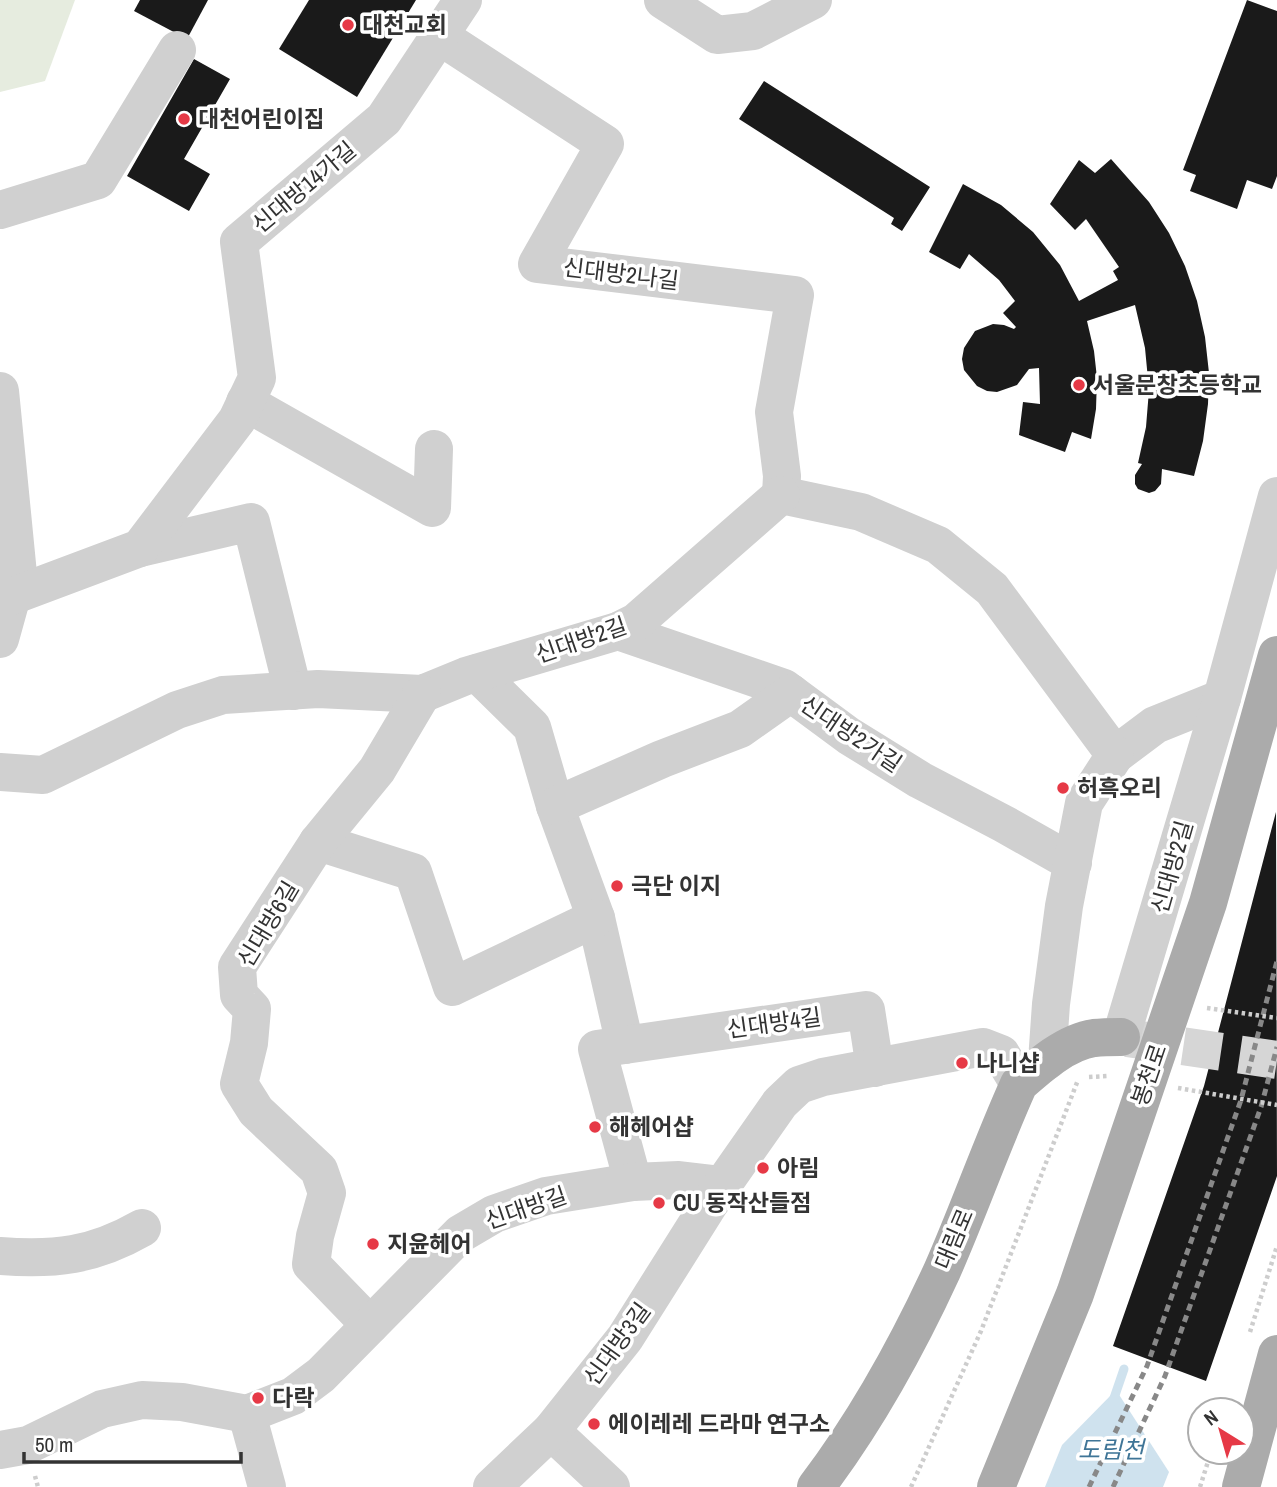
<svg xmlns="http://www.w3.org/2000/svg" width="1277" height="1487" font-family="'Archivo Narrow','Noto Sans KR',sans-serif">
<rect width="100%" height="100%" fill="#fff"/>
<path fill="#e6ecdf" d="M0,0H75L45,81L0,92Z"/>
<path fill="#cfe2ee" d="M1116,1390L1169,1472L1163,1487H1045L1062,1445Z"/>
<g fill="none" stroke-linecap="round" stroke-linejoin="round">
<path stroke="#cfe2ee" stroke-width="9" d="M1113,1401L1124,1369"/>
</g>
<g fill="#1a1a1a">
<path d="M140,0H208L187,39L134,11Z"/>
<path d="M309,0H416L357,97L279,49Z"/>
<path d="M1247,0L1277,11V176L1272,189L1247,180L1237,209L1190,191L1196,175L1183,170Z"/>
<path d="M194,59L230,79L184,159L210,174L189,211L127,176Z"/>
<path d="M764,81L930,187L902,231L891,224L894,218L739,119Z"/>
<path d="M1111,159L1149,202L1169,233L1185,266L1197,301L1205,337L1209,373L1208,404L1203,441L1194,476L1162,469L1161,484L1155,491L1149,493L1138,489L1135,484V475L1142,464L1138,463L1146,427L1149,390L1145,348L1135,305L1087,321L1094,351L1097,378L1096,409L1091,439L1072,432L1065,452L1019,435L1023,402L1040,404L1039,368L1029,369L1017,385L997,392L987,391L977,386L964,370L962,359L964,348L975,331L993,324L1004,325L1014,329L1016,327L1003,313L1015,301L999,280L969,254L960,269L929,252L963,184L1001,205L1033,232L1060,265L1079,301L1118,280L1113,271L1119,267L1086,219L1075,230L1050,204L1079,160L1095,173Z"/>
<path d="M1276,812L1277,1176L1206,1381L1113,1346L1204,1086Z"/>
</g>
<g fill="none" stroke-linecap="round" stroke-linejoin="round">
<path stroke="#d6d6d6" stroke-width="38" stroke-dasharray="38 19" stroke-linecap="butt" d="M1127,1038L1277,1060"/>
<g stroke="#cdcdcd" stroke-width="4.5" stroke-dasharray="3.5 3.5" stroke-linecap="butt">
<path d="M1089,1077L1108,1076"/>
<path d="M1250,1332L1277,1246"/>
<path d="M35,1476L38,1487"/>
<path d="M911,1487L981,1331L1078,1080"/>
<path d="M1200,1487L1211,1452"/>
</g>
<g stroke="#d0d0d0" stroke-width="38">
<path d="M663,0L717,35L753,31L813,0"/>
<path d="M441,37L605,144L537,264L795,295L774,412L782,476L781,495"/>
<path d="M0,210L98,180L177,50"/>
<path d="M0,391L18,574L0,639"/>
<path d="M245,402L432,508L434,449"/>
<path d="M781,495L861,512L938,545L992,589L1115,755L1155,725L1222,698"/>
<path d="M140,548L251,522L293,691"/>
<path d="M0,596H12L140,548L237,420L257,378L239,242L384,119L463,0"/>
<path d="M618,631L784,688L849,736L920,780L1004,824L1073,863"/>
<path d="M477,673L532,727L555,806L596,918L625,1045"/>
<path d="M0,772L43,775L177,710L223,695L318,689L422,694L466,676L618,631L636,622L781,495"/>
<path d="M555,806L662,759L740,729L791,693"/>
<path d="M318,842L413,872L452,987L596,918"/>
<path d="M1121,1037L1222,698L1277,496"/>
<path d="M1047,1061L1051,1004L1064,906L1084,803L1115,755"/>
<path d="M633,1182L597,1049L866,1010L875,1068"/>
<path d="M0,1256C55,1260 93,1256 142,1228"/>
<path d="M370,1325L311,1264L315,1236L327,1193L319,1170L256,1111L239,1084L249,1043L252,1009L239,995L237,967L318,842L377,770L422,694"/>
<path d="M247,1414L267,1487"/>
<path d="M551,1431L611,1487"/>
<path d="M0,1450L28,1445L102,1409L142,1400L182,1402L247,1414L293,1396L321,1375L460,1234L494,1214L546,1196L633,1182L679,1180L722,1185"/>
<path d="M492,1487L551,1431L625,1338L710,1203L780,1103L799,1085L823,1077L983,1047L1001,1054L1019,1084"/>
</g>
<g stroke="#ababab" stroke-width="38">
<path d="M816,1487C866,1421 907,1347 942,1271C969,1210 991,1146 1019,1084C1039,1066 1066,1042 1094,1038C1103,1037 1112,1037 1121,1037"/>
<path d="M1241,1487L1277,1354"/>
</g>
<g stroke="#888" stroke-width="5" stroke-dasharray="7 5" stroke-linecap="butt">
<path d="M1089,1487L1147,1366L1241,1100L1277,961"/>
<path d="M1113,1487L1165,1376L1261,1107L1277,1047"/>
</g>
<g stroke="#cdcdcd" stroke-width="4.5" stroke-dasharray="3.5 3.5" stroke-linecap="butt">
<path d="M1207,1008L1277,1018"/>
<path d="M1178,1088L1277,1105"/>
</g>
<path stroke="#ababab" stroke-width="38" d="M996,1487L1075,1294L1208,903L1277,655"/>
</g>
<g fill="#e63946" stroke="#fff" stroke-width="2.5">
<circle cx="348" cy="25" r="7"/>
<circle cx="184" cy="119" r="7"/>
<circle cx="1079" cy="385" r="7"/>
<circle cx="1063" cy="788" r="7"/>
<circle cx="617" cy="886" r="7"/>
<circle cx="962" cy="1063" r="7"/>
<circle cx="595" cy="1127" r="7"/>
<circle cx="763" cy="1168" r="7"/>
<circle cx="659" cy="1203" r="7"/>
<circle cx="373" cy="1244" r="7"/>
<circle cx="258" cy="1398" r="7"/>
<circle cx="594" cy="1424" r="7"/>
</g>
<g text-anchor="middle" stroke-width="7" stroke-linejoin="round" paint-order="stroke">
<g font-size="23" font-weight="bold" fill="#333" stroke="#fff" text-anchor="start">
<text x="362" y="33">대천교회</text>
<text x="198" y="127">대천어린이집</text>
<text x="1093" y="393">서울문창초등학교</text>
<text x="1077" y="796">허흑오리</text>
<text x="631" y="894">극단 이지</text>
<text x="976" y="1071">나니샵</text>
<text x="609" y="1135">해헤어샵</text>
<text x="777" y="1176">아림</text>
<text x="673" y="1211">CU 동작산들점</text>
<text x="387" y="1252">지윤헤어</text>
<text x="272" y="1406">다락</text>
<text x="608" y="1432">에이레레 드라마 연구소</text>
</g>
<g font-size="23" fill="#333" stroke="#fff">
<text transform="translate(304 187) rotate(-40)" y="8">신대방14가길</text>
<text transform="translate(621 274) rotate(7)" y="8">신대방2나길</text>
<text transform="translate(581 640) rotate(-19)" y="8">신대방2길</text>
<text transform="translate(851 734) rotate(34)" y="8">신대방2가길</text>
<text transform="translate(1172 867) rotate(-74)" y="8">신대방2길</text>
<text transform="translate(268 924) rotate(-59)" y="8">신대방6길</text>
<text transform="translate(774 1023) rotate(-8)" y="8">신대방4길</text>
<text transform="translate(1149 1075) rotate(-71)" y="8">봉천로</text>
<text transform="translate(526 1208) rotate(-19)" y="8">신대방길</text>
<text transform="translate(954 1239) rotate(-67)" y="8">대림로</text>
<text transform="translate(617 1344) rotate(-54)" y="8">신대방3길</text>
</g>
<g font-size="24" font-style="italic" fill="#3f7597" stroke="#fff">
<text x="1111" y="1458">도림천</text>
</g>
</g>
<g transform="translate(1221 1431) rotate(323)"><circle r="33" fill="#ffffff" stroke="#adadad" stroke-width="2"/>
<path d="M0-5L12 26L0 18L-12 26Z" fill="#e63946"/>
<text y="-10" font-size="19" font-weight="bold" text-anchor="middle" fill="#333333">N</text>
</g>
<path d="M24 1452v10h217v-10" fill="none" stroke="#333333" stroke-width="3.5"/>
<text x="35" y="1452" font-size="21" fill="#333333" stroke="#ffffff" stroke-width="5" paint-order="stroke">50 m</text>
</svg>
